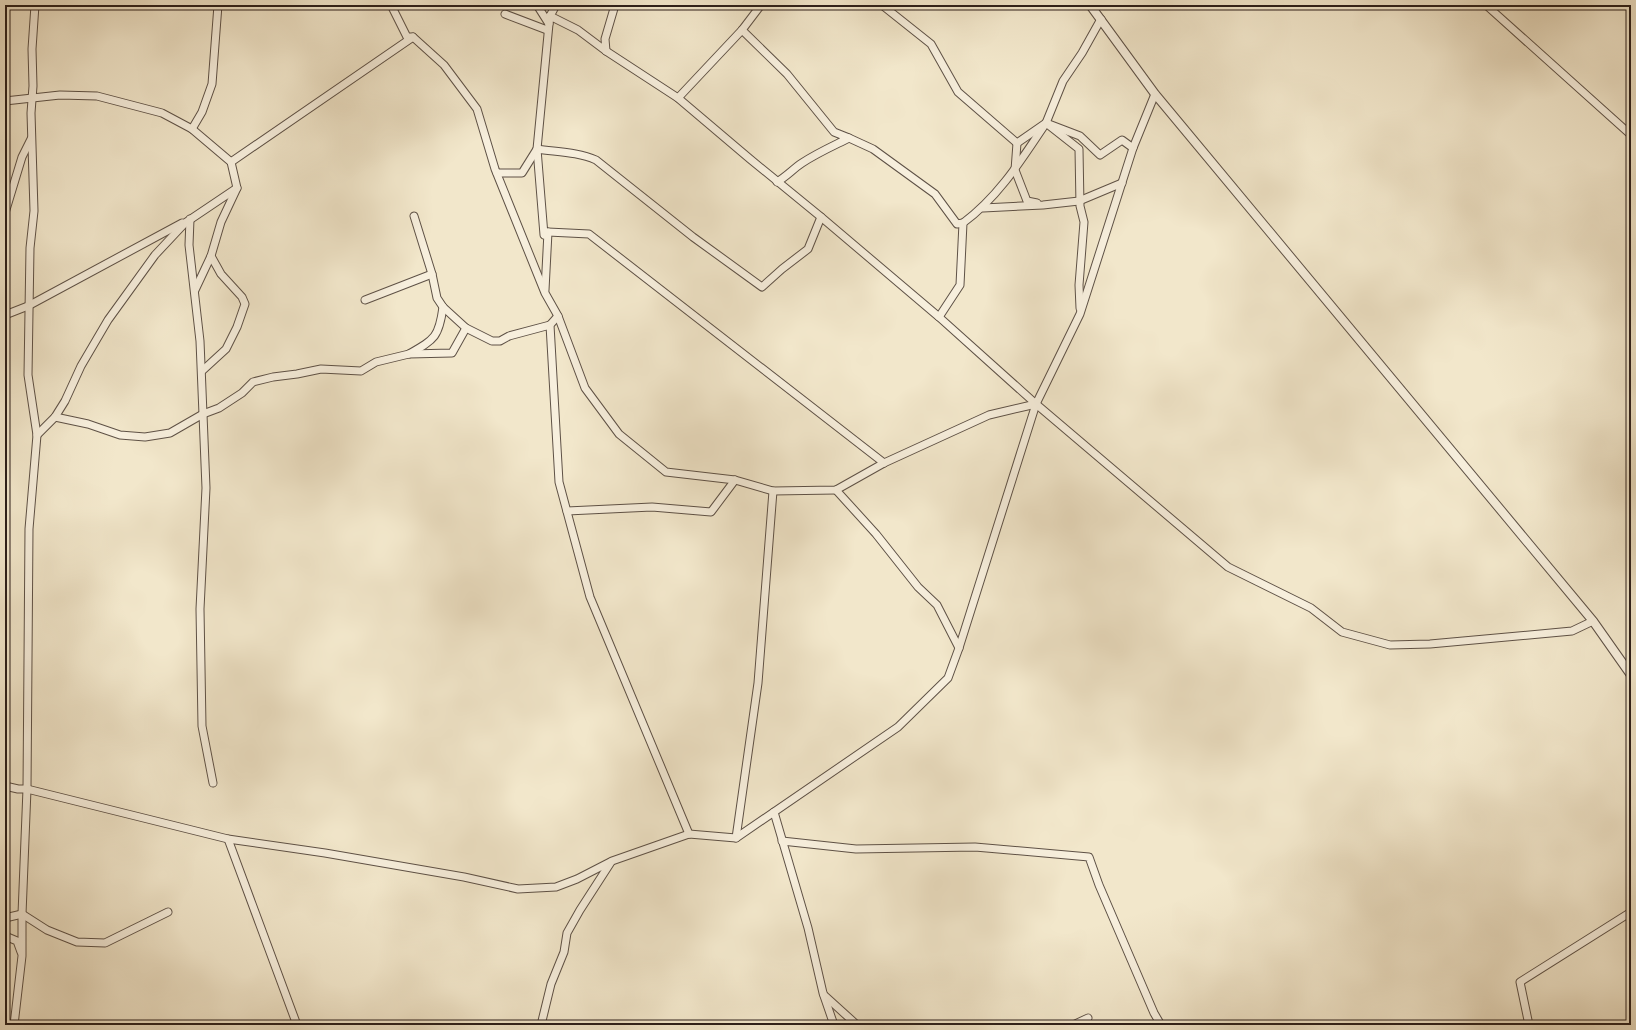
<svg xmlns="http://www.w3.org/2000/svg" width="1636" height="1030" font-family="'Libre Caslon Text',serif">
<rect width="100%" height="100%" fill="#f2e7cb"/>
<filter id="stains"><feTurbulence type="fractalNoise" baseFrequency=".005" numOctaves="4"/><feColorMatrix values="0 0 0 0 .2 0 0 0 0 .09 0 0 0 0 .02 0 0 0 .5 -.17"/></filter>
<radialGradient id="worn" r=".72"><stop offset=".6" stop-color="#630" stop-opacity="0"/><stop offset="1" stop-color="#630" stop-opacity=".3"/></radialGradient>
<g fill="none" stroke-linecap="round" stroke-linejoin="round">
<defs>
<g id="minor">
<path d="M391,5L407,37H413L444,65L477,109L495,169L545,293L558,316L585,388L619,434L666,472L735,480L773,491L836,490L884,463L989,415L1036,404"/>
<path d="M537,5L549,24L550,16L578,30L606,51L678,98L750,159L821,217L939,317L1036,404L1228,567L1311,608L1342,632L1390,645L1430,644L1572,631L1593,621"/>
<path d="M882,5L931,44L958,92L1017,143L1046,123L1080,136L1100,155L1122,140L1133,148"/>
<path d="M1486,5L1631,135"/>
<path d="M505,14L547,30"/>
<path d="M550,16L556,5"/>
<path d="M742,30L787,74L834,132L849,138C833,146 817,153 802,163C793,169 787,176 777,182"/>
<path d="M606,51L605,39L615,5"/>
<path d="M678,98L742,30L761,5"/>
<path d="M5,101L60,95L97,96L162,113L192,129L231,162L237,188L185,223L155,255L108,320L81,366L65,401L55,417L37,435"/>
<path d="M192,129L202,112L212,84L218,5"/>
<path d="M849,138L873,149L935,194L957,224L963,223"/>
<path d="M1017,143L1015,170L1027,201L1037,203"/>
<path d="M231,162L413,37"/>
<path d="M497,173H522L537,149C557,152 578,152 596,160L693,237L762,287L782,269L808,249L821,217"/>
<path d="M983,208L1043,205L1079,201L1122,183"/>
<path d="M5,213L22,157L31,139"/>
<path d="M414,216L432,274L437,298L443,307L466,328L492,341H500L509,336L550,325"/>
<path d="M190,219L189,245L200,341L206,488L200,609L202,726L213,783"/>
<path d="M548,232L589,234L884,463"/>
<path d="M195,290L211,256L221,222L237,188"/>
<path d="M545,290L548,232L544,235L537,149L549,24"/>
<path d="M365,300L432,274"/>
<path d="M1080,308L1079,285L1084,222L1080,206L1079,149L1046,123L1063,81L1082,53L1101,19"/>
<path d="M5,315L28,306L182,223"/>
<path d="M558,316L550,325L559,482L590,597L689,834"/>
<path d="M939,317L960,285L963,223C998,197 1020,162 1044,126"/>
<path d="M409,354C435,339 439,337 443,307"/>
<path d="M202,371L226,349L237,327L245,304L242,297L221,274L211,256"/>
<path d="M55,417L88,424L120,435L145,437L170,433L203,414L219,408L242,393L253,382L273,377L297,374L321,369L361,371L376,362L409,354L452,353L466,328"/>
<path d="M836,490L876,534L918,587L937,605L959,648"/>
<path d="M567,511L652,507L711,512L735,480"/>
<path d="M5,786L18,789H27L228,839L325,853L464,877L518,889L556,887L577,879L612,861L689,834L736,838L898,727L948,678L959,648L1036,404L1080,314L1133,148L1155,94"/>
<path d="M774,812L808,928L823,993L834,1025"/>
<path d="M736,838L758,683L773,491"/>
<path d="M228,839L297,1025"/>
<path d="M782,841L856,849L975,847L1089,857L1099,885L1154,1013L1161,1025"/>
<path d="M5,918L22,914L47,930L77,942L105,943L168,912"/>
<path d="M5,936L17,941L21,952"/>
<path d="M824,995L857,1025"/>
<path d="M14,1025L22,956V914L27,789L29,529L37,435L28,375L30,248L34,211L31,113L33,86L32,49L35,5"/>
<path d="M541,1025L551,984L564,952L567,933L580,910L611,862"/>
<path d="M1073,1025L1088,1018"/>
<path d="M1529,1025L1520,982L1631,912"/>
</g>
<path id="tertiary" d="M1090,5L1155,94L1593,621L1631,675"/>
</defs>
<use href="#minor" stroke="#5e5146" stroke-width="9"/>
<use href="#tertiary" stroke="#5e5146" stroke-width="10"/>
<use href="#minor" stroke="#f7efdd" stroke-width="7"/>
<use href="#tertiary" stroke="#f7efdd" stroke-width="8"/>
</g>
<rect width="1636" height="1030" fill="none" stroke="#f2e7cb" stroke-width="20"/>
<rect x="6" y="6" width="1624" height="1018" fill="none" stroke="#2c1f1a" stroke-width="2"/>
<rect x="10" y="10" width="1616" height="1010" fill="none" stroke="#2c1f1a"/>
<rect width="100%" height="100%" filter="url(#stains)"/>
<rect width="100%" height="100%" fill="url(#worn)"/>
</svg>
